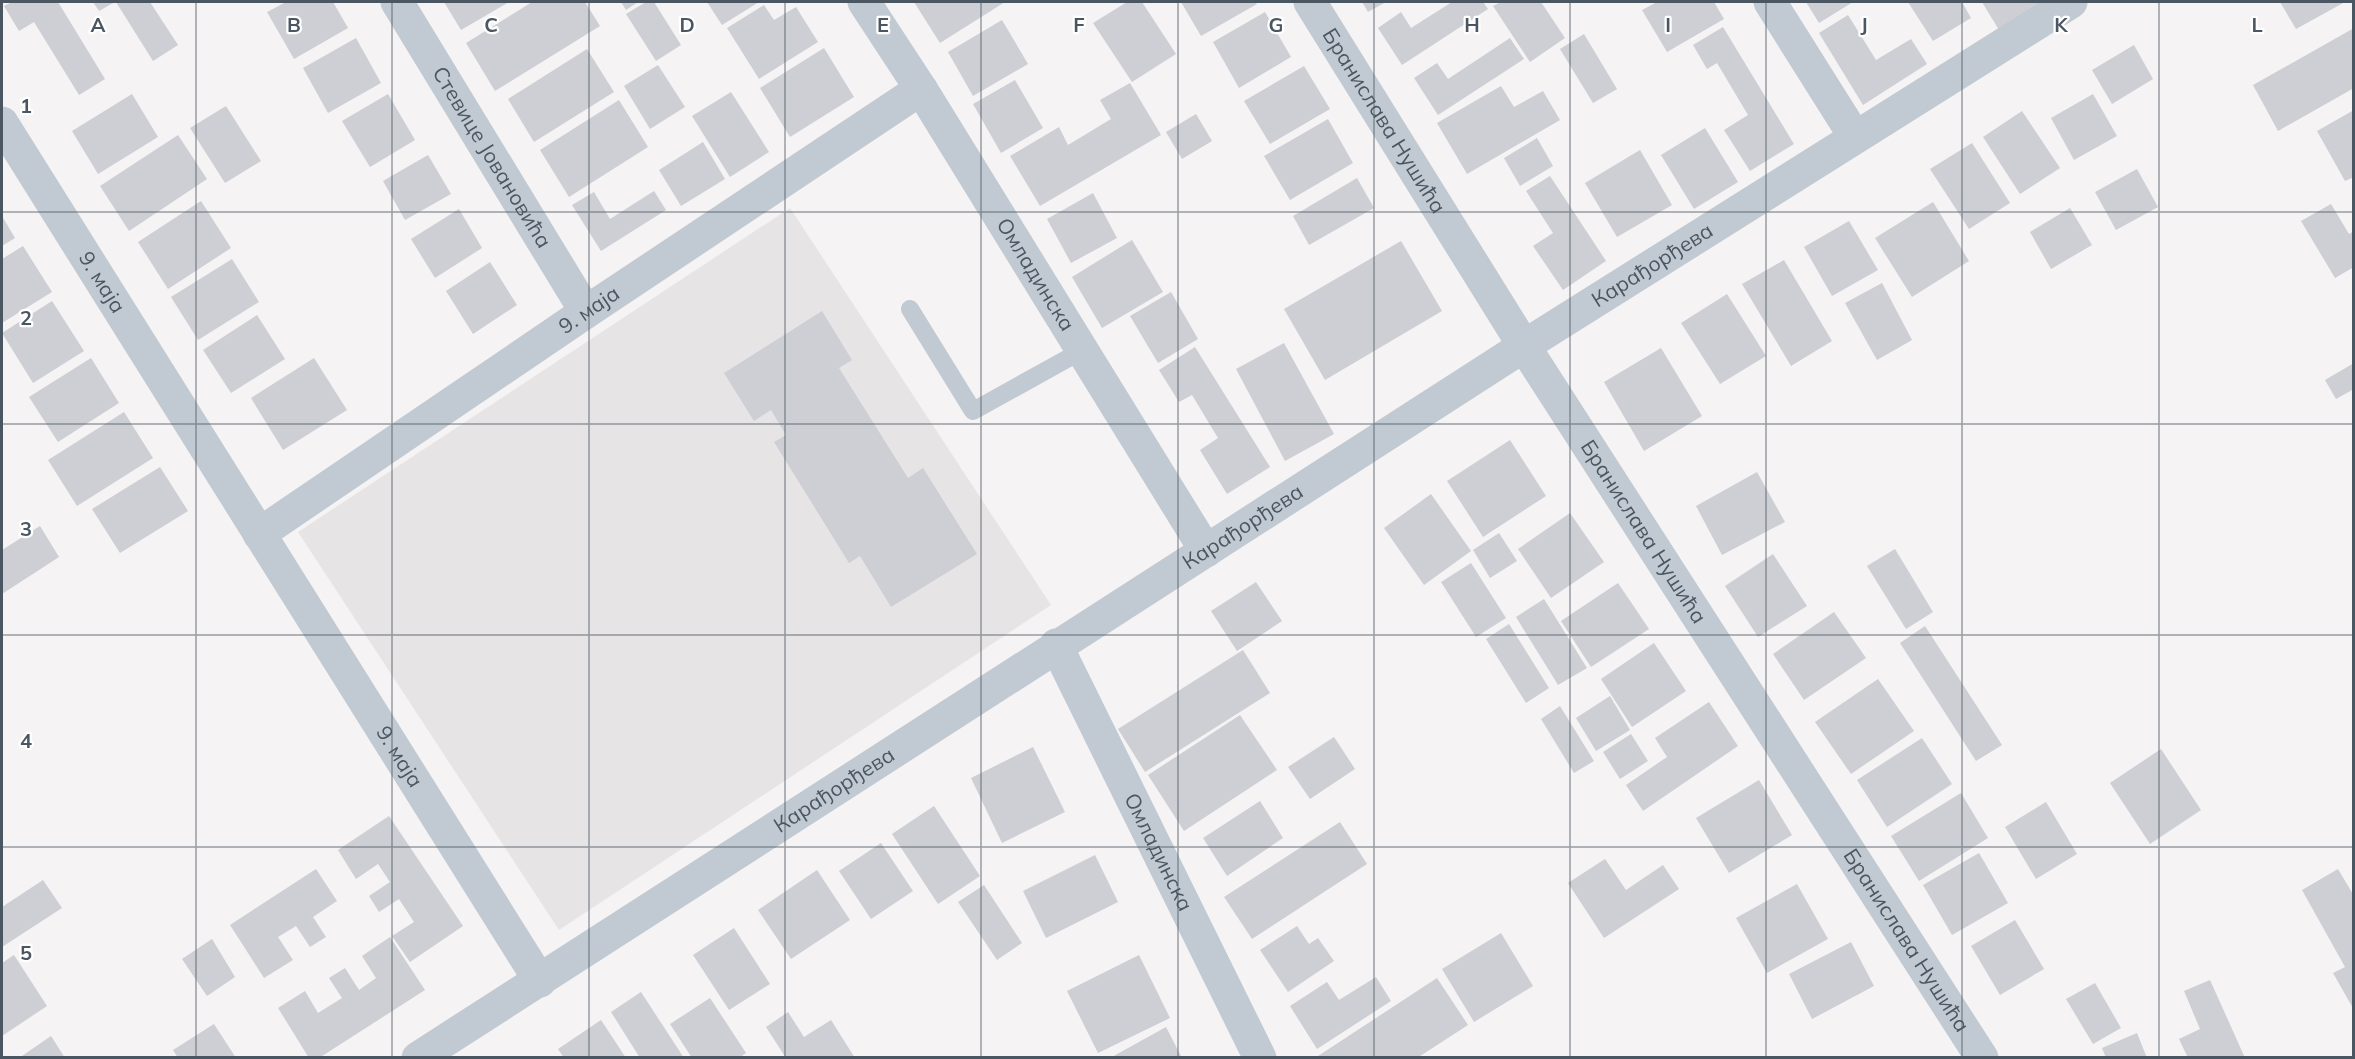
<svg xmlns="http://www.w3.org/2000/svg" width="2355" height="1059" font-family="Mulish,sans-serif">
<rect width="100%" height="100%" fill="#f5f3f3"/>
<path fill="#e6e4e5" d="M790,208L1051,605L559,930L298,532Z"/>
<g fill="#cdcfd5">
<path d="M12,2H58L105,79L79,95L34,22L19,31L4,6Z"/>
<path d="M93,2H115L99,11Z"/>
<path d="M116,2H150L178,45L153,61Z"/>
<path d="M286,2H333L348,28L294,59L267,12Z"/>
<path d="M444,2H509L461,30Z"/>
<path d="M532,2H585L600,26L495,91L466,43Z"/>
<path d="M621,2H638L626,10Z"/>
<path d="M646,2H654L681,45L656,61L626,14Z"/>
<path d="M707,2H759L722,25Z"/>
<path d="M914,2H1005L940,43Z"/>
<path d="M1127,2H1142L1176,54L1132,82L1093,23Z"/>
<path d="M1181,2H1255L1257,4L1201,36Z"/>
<path d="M1362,2H1386L1368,12Z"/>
<path d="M1452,2H1483L1488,9L1402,65L1378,28L1401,12L1411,28Z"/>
<path d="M1501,2H1541L1565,38L1530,62L1493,6Z"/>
<path d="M1657,2H1714L1724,19L1667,52L1642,10Z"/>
<path d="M1806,2H1853L1819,23Z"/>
<path d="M1908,2H1962L1971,18L1933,41Z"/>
<path d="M1982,2H2046L1999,30Z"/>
<path d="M2280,2H2345L2296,29Z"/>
<path d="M764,5L774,20L796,7L818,42L759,79L727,28Z"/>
<path d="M1265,12L1291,57L1239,88L1213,42Z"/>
<path d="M1848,15L1876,60L1911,39L1927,64L1863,105L1819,33Z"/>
<path d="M1002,20L1028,64L973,96L948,52Z"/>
<path d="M1723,27L1794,144L1750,171L1724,130L1748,115L1717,63L1707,69L1693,45Z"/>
<path d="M2354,28V88L2278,131L2253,85Z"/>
<path d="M1584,34L1617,89L1593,103L1560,49Z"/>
<path d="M356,38L381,83L328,113L303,68Z"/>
<path d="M1510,38L1524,59L1438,115L1414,78L1437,63L1448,79Z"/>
<path d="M2134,45L2153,79L2112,104L2092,70Z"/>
<path d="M824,48L854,97L790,137L760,88Z"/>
<path d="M587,49L614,92L534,142L508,99Z"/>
<path d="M658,65L685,107L650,129L624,86Z"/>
<path d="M1304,66L1330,109L1270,144L1244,101Z"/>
<path d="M1015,80L1043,128L1001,153L973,104Z"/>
<path d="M1130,83L1161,135L1040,206L1010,156L1059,127L1068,145L1111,119L1100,100Z"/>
<path d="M1501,86L1514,107L1543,91L1560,120L1467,174L1437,123Z"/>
<path d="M731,92L769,152L730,177L692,116Z"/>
<path d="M132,94L158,137L98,174L72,131Z"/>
<path d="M388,94L415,140L370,167L342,121Z"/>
<path d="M2093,94L2117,136L2074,160L2051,118Z"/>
<path d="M619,100L648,147L569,197L540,150Z"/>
<path d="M226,106L261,161L225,183L190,128Z"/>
<path d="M2354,110V177L2345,181L2317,131Z"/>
<path d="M2022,111L2060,168L2020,194L1983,137Z"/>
<path d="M1196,114L1212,141L1182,159L1166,132Z"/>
<path d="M1328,119L1353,163L1290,200L1264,156Z"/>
<path d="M1705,128L1738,182L1694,209L1661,155Z"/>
<path d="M178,135L207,179L129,231L100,186Z"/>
<path d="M1537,138L1553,166L1520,186L1504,158Z"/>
<path d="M703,142L725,179L681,206L659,170Z"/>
<path d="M1972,143L2010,203L1969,229L1930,169Z"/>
<path d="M1640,150L1672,205L1617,237L1585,183Z"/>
<path d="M428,155L451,194L405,220L383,181Z"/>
<path d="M2137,169L2158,207L2116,230L2095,192Z"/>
<path d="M1550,176L1606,261L1563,290L1533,246L1553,233L1526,191Z"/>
<path d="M1357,178L1374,208L1309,245L1293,216Z"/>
<path d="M654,191L666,210L601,251L572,205L594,192L610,219Z"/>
<path d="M1093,193L1117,238L1071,263L1047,219Z"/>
<path d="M201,201L231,248L168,289L138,242Z"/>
<path d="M1933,202L1969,261L1912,297L1875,238Z"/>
<path d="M2331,204L2349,234L2354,231V267L2335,278L2301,221Z"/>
<path d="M2070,208L2092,245L2051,269L2030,232Z"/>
<path d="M459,209L482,248L435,278L411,239Z"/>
<path d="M2,216L15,238L2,246Z"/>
<path d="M1849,221L1878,270L1832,296L1804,247Z"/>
<path d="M1132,240L1163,292L1102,328L1072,277Z"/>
<path d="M1401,241L1442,311L1325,380L1284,309Z"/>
<path d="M23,246L52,292L2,323V259Z"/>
<path d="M232,259L259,302L198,340L171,297Z"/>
<path d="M1784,260L1832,341L1791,366L1742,284Z"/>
<path d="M490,262L517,305L473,334L446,291Z"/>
<path d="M1882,283L1912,340L1877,360L1845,303Z"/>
<path d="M1171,292L1198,339L1158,363L1130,316Z"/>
<path d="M1727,294L1766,356L1720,384L1681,323Z"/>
<path d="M52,301L84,351L33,383L2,333Z"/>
<path d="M822,311L852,360L839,368L908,478L923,468L977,554L891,607L860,556L849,563L774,442L786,435L771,410L754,421L724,373Z"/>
<path d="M257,315L285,359L231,393L203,350Z"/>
<path d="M1284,343L1334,434L1285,461L1236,369Z"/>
<path d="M1195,347L1270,467L1227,494L1200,450L1218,438L1192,395L1179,402L1159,370Z"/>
<path d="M1661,348L1702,416L1644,451L1604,382Z"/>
<path d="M91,358L119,403L58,442L29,397Z"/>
<path d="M314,358L347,410L283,450L251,398Z"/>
<path d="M2354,363V389L2336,399L2325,380Z"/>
<path d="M124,412L153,458L77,506L48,460Z"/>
<path d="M1510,440L1546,496L1483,537L1447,481Z"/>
<path d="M160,467L188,511L120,553L92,509Z"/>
<path d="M1757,472L1785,522L1722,555L1696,506Z"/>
<path d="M1431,494L1471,551L1424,585L1384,528Z"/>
<path d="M1570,513L1604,562L1551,598L1518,549Z"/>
<path d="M40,526L59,557L2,594V550Z"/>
<path d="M1499,533L1517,561L1490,578L1473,550Z"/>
<path d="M1895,549L1933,612L1906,629L1867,566Z"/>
<path d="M1773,554L1807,606L1758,637L1725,586Z"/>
<path d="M1471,563L1506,618L1476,637L1441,582Z"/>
<path d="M1256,582L1282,621L1237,651L1211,611Z"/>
<path d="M1618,583L1649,629L1591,667L1561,621Z"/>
<path d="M1544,599L1587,668L1558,685L1516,617Z"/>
<path d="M1834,612L1866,658L1804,700L1773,654Z"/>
<path d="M1509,624L1549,688L1526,703L1486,639Z"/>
<path d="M1925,626L2002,745L1976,761L1900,643Z"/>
<path d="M1654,643L1686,691L1632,727L1601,679Z"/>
<path d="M1243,650L1270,693L1145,772L1118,729Z"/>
<path d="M1878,679L1914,731L1851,774L1815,722Z"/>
<path d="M1610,696L1630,730L1596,751L1576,718Z"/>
<path d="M1709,702L1738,746L1643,811L1626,785L1667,757L1655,738Z"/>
<path d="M1560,706L1594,761L1574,773L1541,719Z"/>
<path d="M1240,715L1277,770L1184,831L1148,775Z"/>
<path d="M1631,734L1648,761L1620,779L1603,752Z"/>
<path d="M1334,737L1355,769L1310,799L1288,767Z"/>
<path d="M1922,738L1952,784L1887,827L1857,780Z"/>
<path d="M1033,747L1065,812L1002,843L971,778Z"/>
<path d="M2161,749L2201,810L2150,844L2110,783Z"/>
<path d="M1759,780L1792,835L1729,873L1696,818Z"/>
<path d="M1961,793L1988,838L1919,881L1891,836Z"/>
<path d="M1260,801L1283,838L1227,876L1203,838Z"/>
<path d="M2046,802L2077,854L2036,879L2005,827Z"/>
<path d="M934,806L980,876L938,904L892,834Z"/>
<path d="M389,816L463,926L410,962L392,936L414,922L399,899L379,912L369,896L390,882L378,864L356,879L338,850Z"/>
<path d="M1340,822L1367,864L1252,939L1224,897Z"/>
<path d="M881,843L913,891L871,919L839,871Z"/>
<path d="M1979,853L2008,903L1952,935L1923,885Z"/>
<path d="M1095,855L1118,902L1046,938L1023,891Z"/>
<path d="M1605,859L1626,890L1663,865L1679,889L1604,938L1568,883Z"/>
<path d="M316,869L337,901L313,917L326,937L310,947L296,926L278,937L293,960L264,978L230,925Z"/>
<path d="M2338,869L2354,896V1010L2333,973L2345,967L2302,890Z"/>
<path d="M817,870L850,920L791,959L758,910Z"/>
<path d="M43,880L62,908L2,947V907Z"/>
<path d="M1797,884L1828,939L1767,973L1736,918Z"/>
<path d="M984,885L1022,943L997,960L958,902Z"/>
<path d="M2015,920L2044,969L2000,995L1971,946Z"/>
<path d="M1297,926L1309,944L1318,938L1334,961L1288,992L1260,950Z"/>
<path d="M734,928L770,984L729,1010L693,955Z"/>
<path d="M1501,933L1533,986L1474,1022L1442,969Z"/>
<path d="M390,937L425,990L319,1058H309L278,1008L305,991L318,1013L342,998L329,978L345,968L359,990L376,978L362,956Z"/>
<path d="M212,939L235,977L207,996L182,959Z"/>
<path d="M1851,942L1874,986L1812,1019L1789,974Z"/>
<path d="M14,955L47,1006L2,1036V963Z"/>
<path d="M1139,955L1170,1018L1098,1053L1067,991Z"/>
<path d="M1376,977L1391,1001L1317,1049L1290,1006L1327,982L1339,1000Z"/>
<path d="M1437,978L1468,1025L1417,1058H1315Z"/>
<path d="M2210,980L2245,1058H2188L2179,1039L2200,1029L2184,991Z"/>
<path d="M2095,983L2121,1028L2093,1044L2066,999Z"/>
<path d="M641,992L684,1058H640L611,1012Z"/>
<path d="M710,998L746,1053L739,1058H692L670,1024Z"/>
<path d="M788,1012L804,1037L831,1020L855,1058H786L766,1027Z"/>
<path d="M601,1020L626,1058H564L558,1049Z"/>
<path d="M214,1024L236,1058H178L173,1050Z"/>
<path d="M1166,1027L1182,1058H1110Z"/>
<path d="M2137,1033L2147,1058H2106L2102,1048Z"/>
<path d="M51,1036L65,1058H19Z"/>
</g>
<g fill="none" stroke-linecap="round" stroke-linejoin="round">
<path stroke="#c1cad2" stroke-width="18" d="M910,309L973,411L1083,350"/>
<g stroke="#c1cad2" stroke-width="33">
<path id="s1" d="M397,2L586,312"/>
<path id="s2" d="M864,2L921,89L1206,551"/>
<path id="s3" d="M1310,2L1524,346L1982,1058"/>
<path d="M1770,2L1855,137"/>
<path id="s4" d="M2,123L540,981"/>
<path id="s5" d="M259,534L586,312L921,89"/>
<path id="s6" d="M1056,645L1260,1058"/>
<path id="s7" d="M418,1058L1524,346L2071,2"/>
</g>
</g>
<path fill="none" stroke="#4a5661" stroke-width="1.5" stroke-opacity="0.55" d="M196,2V1058M392,2V1058M589,2V1058M785,2V1058M981,2V1058M1178,2V1058M1374,2V1058M1570,2V1058M1766,2V1058M1962,2V1058M2159,2V1058M2,212H2354M2,424H2354M2,635H2354M2,847H2354"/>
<g text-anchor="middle" stroke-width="4.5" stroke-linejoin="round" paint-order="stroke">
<g font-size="21" fill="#4a5661" stroke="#fff">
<text dy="7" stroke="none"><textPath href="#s3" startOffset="140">Бранислава Нушића</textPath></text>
<text dy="7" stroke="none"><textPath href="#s1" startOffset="182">Стевице Јовановића</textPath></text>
<text dy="7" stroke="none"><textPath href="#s7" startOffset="1467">Карађорђева</textPath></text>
<text dy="7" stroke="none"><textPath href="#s2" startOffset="322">Омладинска</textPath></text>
<text dy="7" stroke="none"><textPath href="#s4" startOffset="188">9. маја</textPath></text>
<text dy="7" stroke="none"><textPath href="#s5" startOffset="399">9. маја</textPath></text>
<text dy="7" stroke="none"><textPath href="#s7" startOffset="981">Карађорђева</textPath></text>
<text dy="7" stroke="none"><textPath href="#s3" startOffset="626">Бранислава Нушића</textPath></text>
<text dy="7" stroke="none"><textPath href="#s4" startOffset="748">9. маја</textPath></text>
<text dy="7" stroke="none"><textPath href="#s7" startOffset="495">Карађорђева</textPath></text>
<text dy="7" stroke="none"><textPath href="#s6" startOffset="231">Омладинска</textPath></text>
<text dy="7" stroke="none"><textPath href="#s3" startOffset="1112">Бранислава Нушића</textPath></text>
</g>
</g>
<g font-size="20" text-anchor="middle" font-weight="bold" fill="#4a5661" stroke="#fff" stroke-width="4.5" stroke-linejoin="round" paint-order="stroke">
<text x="98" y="32">A</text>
<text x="294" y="32">B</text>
<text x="491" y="32">C</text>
<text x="687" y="32">D</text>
<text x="883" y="32">E</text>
<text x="1079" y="32">F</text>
<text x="1276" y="32">G</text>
<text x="1472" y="32">H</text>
<text x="1668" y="32">I</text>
<text x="1864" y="32">J</text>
<text x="2061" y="32">K</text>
<text x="2257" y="32">L</text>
<text x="26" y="113">1</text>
<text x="26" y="325">2</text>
<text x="26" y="536">3</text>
<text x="26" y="748">4</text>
<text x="26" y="960">5</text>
</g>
<rect width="2355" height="1059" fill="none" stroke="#4a5661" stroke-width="6"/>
</svg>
